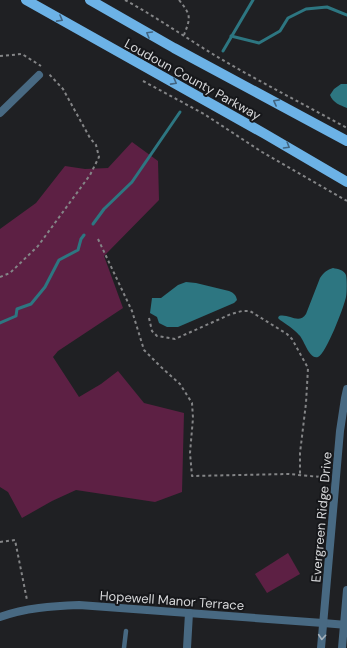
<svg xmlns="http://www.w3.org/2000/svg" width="347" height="648" font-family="'DM Sans',sans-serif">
<rect width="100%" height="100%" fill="#1f2023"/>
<g fill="#5d2044">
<path d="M132,142L158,161L159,200L104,256L123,308L58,351L53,357L79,397L101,384L118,371L144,403L184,413L182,492L155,502L76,490L52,501L22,518L8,492L0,487V229L36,203L65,166L85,169L108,168Z"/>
<path d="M288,553L300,574L267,593L255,574Z"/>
</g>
<g fill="#2d7681">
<path d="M341,84H347V108C340,105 333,103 330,95L334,89Z"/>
<path d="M333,268C338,269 344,270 346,275C347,279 347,292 346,297C344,307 326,354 318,357C309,360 304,339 299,335C294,329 286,324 280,320L278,318L279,316C288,313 299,325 306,314L320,278C324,272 327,270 333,268Z"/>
<path d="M186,282L196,283L229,291C234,293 236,295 237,300L234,303L178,327H167L159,323L157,317L150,313L152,298H161L178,285Z"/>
</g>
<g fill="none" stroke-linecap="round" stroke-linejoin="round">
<g stroke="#2d7681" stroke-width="3">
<path d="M231,36L259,43L280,31L288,18L306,9L327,7L347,15"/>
<path d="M223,51L253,0"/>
<path d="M93,224L104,209L132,182L180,112"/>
<path d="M0,323L16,316L17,309L31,304L45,287L59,260L78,250L81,239L84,235"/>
</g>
<g stroke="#848587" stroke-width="2" stroke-dasharray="3 3" stroke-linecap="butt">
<path d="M125,0C158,18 189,40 221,59C262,83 305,105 347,128"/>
<path d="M179,0C191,15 191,17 184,35"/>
<path d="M0,56L22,54L41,66"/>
<path d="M143,81L204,114L262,152L347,201"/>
<path d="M98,239L132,311L144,350L160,366L180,384L192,403L193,418L190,453L192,476L289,474C301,475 314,477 327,477"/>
<path d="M0,277L10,273L38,246L90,175L99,157L96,145L90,138L63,89L48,73"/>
<path d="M149,318L152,331L157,336L175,339L231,314L242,311H250L287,334L292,339L308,368L306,403L300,453V475"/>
<path d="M0,542L15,540L27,600"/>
</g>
<path stroke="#486982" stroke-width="4.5" d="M124,648L126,631"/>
<g stroke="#486982" stroke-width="8">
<path d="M0,113L39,75"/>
<path d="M0,617C25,608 52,606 79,605L323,623L347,625"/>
<path d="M187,648L189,613"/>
</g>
<g stroke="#486982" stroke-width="8">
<path d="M321,648L340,431L345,398L347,389"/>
<path d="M342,648L347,590"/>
</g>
<g stroke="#6cb2e6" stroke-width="10">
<path d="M26,0L265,134L347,182"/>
<path d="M90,0L174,48L347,141"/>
</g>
</g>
<defs><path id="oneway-chevron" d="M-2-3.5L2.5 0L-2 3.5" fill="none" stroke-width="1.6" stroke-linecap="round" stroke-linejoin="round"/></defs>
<g stroke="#416480">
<use href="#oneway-chevron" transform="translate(60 19) rotate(29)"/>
<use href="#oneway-chevron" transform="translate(149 34) rotate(-150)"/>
<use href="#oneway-chevron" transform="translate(174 82) rotate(29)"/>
<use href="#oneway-chevron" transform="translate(276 102) rotate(-152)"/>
<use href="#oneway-chevron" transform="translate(287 146) rotate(31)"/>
</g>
<use stroke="#a5b1bb" href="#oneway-chevron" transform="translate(322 637) rotate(95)"/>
<g text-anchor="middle" stroke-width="4" stroke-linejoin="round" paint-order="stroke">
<g font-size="13" fill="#d7d8da" stroke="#16171a">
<text transform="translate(193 79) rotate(29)" y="5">Loudoun County Parkway</text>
<text transform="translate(321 517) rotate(-85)" y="5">Evergreen Ridge Drive</text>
<text transform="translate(172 600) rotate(4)" y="5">Hopewell Manor Terrace</text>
</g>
</g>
</svg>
